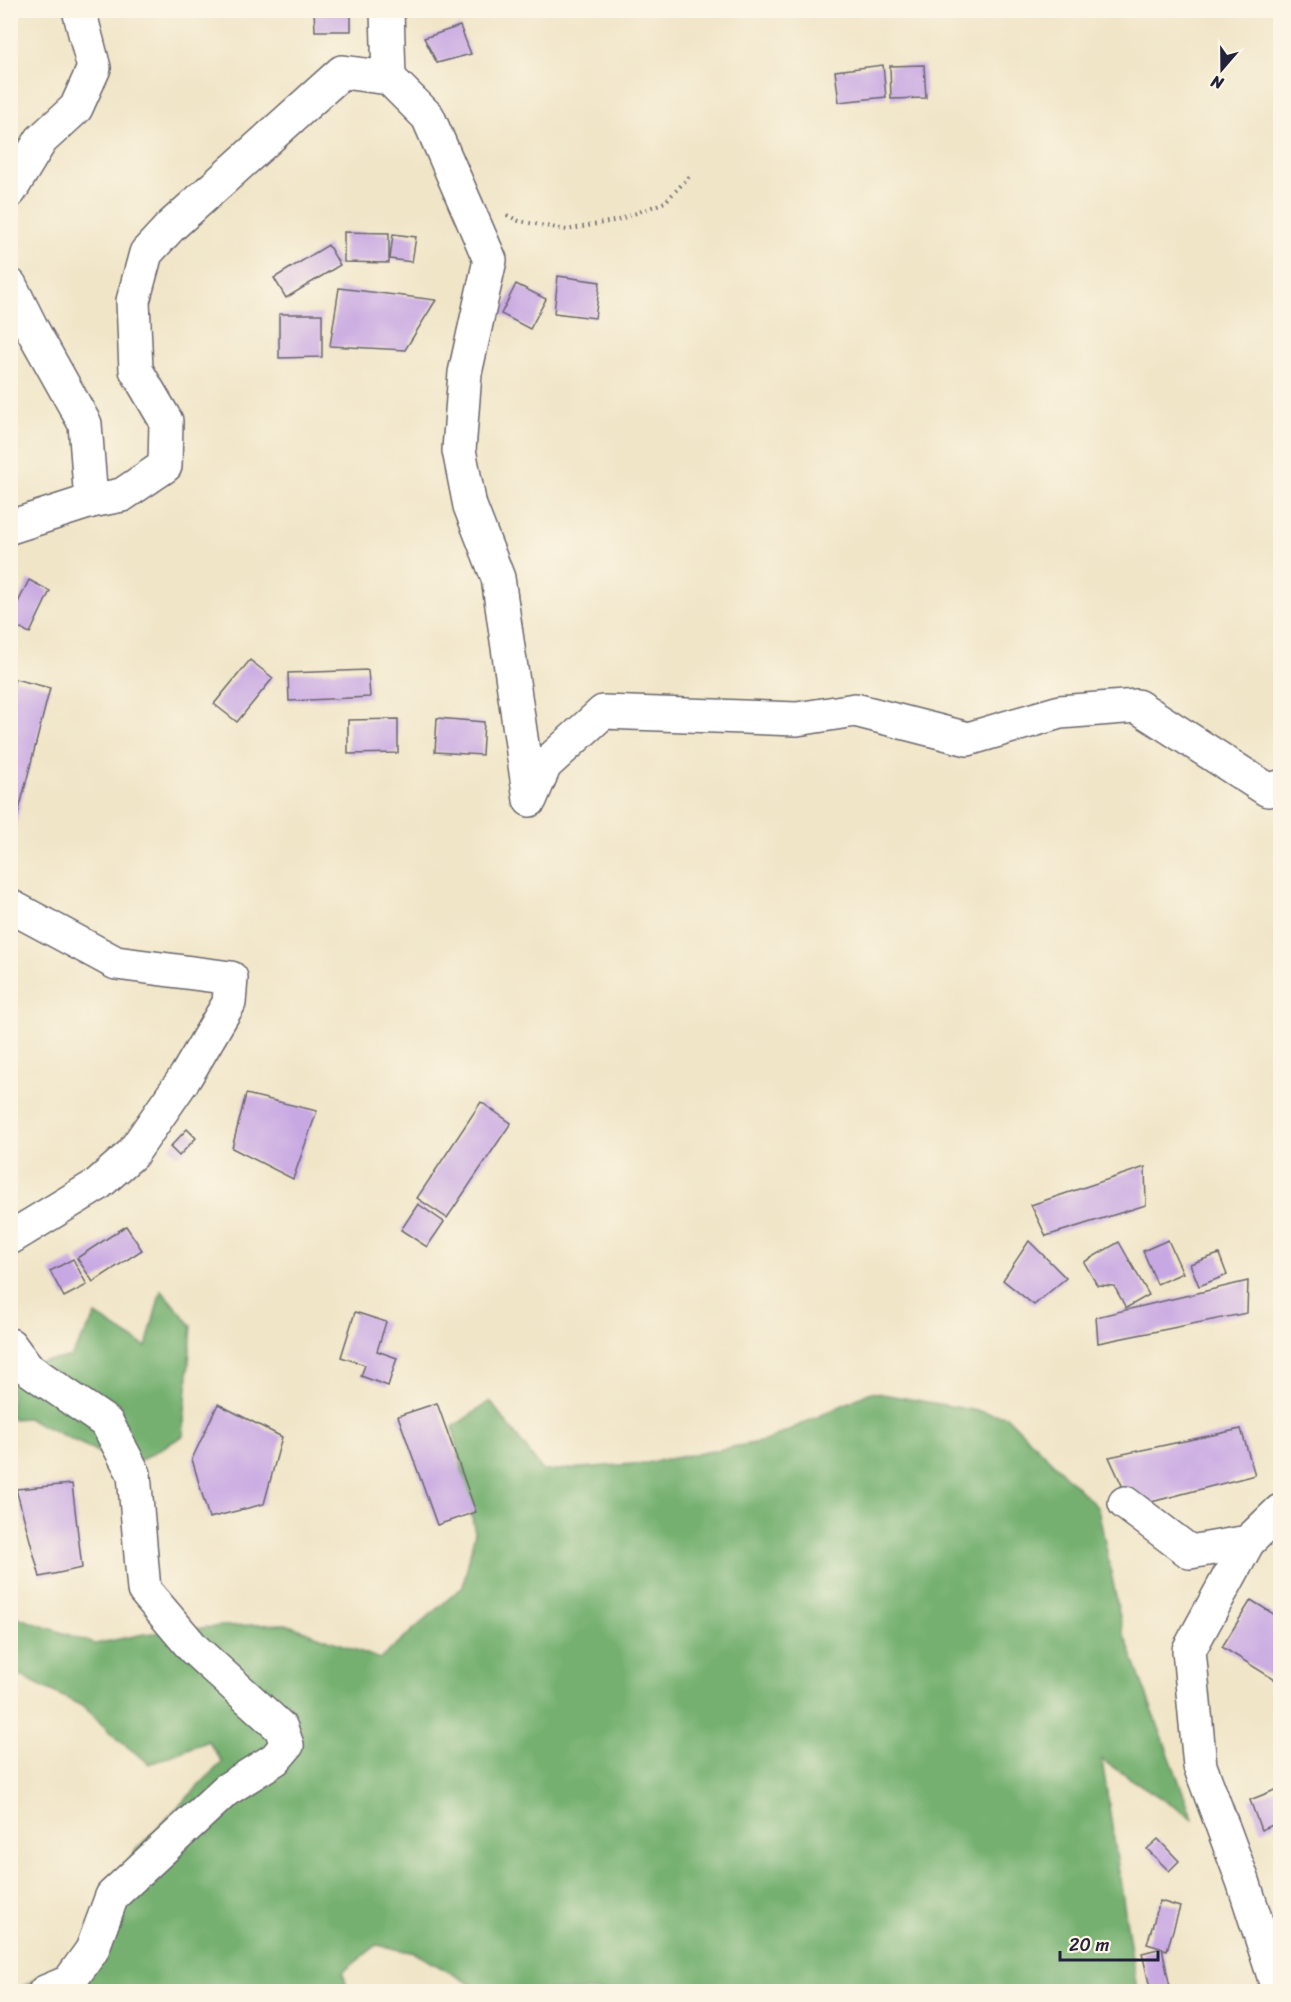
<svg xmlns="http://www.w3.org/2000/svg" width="1291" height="2002" font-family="Sriracha,sans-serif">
<rect width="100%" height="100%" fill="#fcf5e5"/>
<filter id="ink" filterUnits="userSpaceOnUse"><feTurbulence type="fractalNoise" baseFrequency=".0167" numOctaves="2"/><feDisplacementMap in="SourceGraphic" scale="12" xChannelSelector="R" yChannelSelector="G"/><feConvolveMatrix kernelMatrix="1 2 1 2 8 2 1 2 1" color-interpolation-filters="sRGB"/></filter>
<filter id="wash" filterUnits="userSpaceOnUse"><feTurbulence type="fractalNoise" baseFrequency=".008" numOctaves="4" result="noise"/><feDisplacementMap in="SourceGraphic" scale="24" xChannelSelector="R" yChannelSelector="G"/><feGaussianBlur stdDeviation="1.35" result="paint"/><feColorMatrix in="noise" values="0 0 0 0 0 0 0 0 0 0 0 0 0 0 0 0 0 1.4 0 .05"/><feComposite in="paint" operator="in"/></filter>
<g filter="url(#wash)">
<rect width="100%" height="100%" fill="#f0e5c7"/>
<g fill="#74b06f" stroke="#4b6955" stroke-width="1.5">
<path d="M161,1290L192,1326L183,1436L129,1467L27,1418L11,1419V1367L71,1357L96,1315L146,1347Z"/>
<path d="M871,1392L1006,1416L1098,1508L1123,1632L1193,1819L1102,1760L1137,1991H483L415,1953L377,1945L343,1972L348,1991H16L79,1951L101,1908L135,1851L222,1762L208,1741L150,1764L117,1739L84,1707L11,1671V1615L95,1644L144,1634L221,1626L286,1624L380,1659L463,1586L475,1532L453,1427L490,1401L543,1471L647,1463L765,1441Z"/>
</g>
<g id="blocks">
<g fill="#c8a8e3">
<path d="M314,10H351V31H315Z"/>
<path d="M460,26L471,54L437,63L424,38Z"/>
<path d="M883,65L886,97L839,102L835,71Z"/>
<path d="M924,65L926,98L891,99L890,66Z"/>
<path d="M344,232L389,233V263L344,262Z"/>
<path d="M393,234L416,237L412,262L390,259Z"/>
<path d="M328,245L340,265L286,298L274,278Z"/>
<path d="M558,276L600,282L595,318L554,313Z"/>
<path d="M516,284L546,299L530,329L501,314Z"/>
<path d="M339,288L436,300L405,350L330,346Z"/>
<path d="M279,314H322V357L279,358Z"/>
<path d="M29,580L50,591L30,633L10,624V619Z"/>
<path d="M250,660L273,678L237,722L214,704Z"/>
<path d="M368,670L370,697L289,701L288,673Z"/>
<path d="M15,679L50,688L15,826L10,825V697Z"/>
<path d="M437,718L484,722L482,755L435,752Z"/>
<path d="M398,719V753L348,754V720Z"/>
<path d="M246,1094L317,1111L293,1179L232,1148Z"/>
<path d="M481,1102L511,1123L447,1218L417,1198Z"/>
<path d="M187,1129L196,1138L179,1156L170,1147Z"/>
<path d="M1145,1167L1146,1205L1046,1236L1031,1205Z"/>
<path d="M418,1204L444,1222L427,1247L401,1230Z"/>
<path d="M126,1226L142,1250L93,1282L77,1258Z"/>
<path d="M1168,1240L1183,1273L1157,1284L1143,1251Z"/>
<path d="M1029,1241L1066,1278L1034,1305L1003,1280Z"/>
<path d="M1119,1242L1149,1295L1126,1308L1114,1286L1097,1285L1084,1262Z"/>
<path d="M1219,1254L1227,1275L1199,1286L1190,1264Z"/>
<path d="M73,1259L87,1285L64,1297L50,1271Z"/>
<path d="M1248,1281L1247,1313L1098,1343L1096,1317Z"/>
<path d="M355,1312L386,1322L377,1351L397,1358L388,1386L361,1376L365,1365L341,1357Z"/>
<path d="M437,1403L476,1512L437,1525L398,1416Z"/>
<path d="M218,1404L282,1437L264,1504L209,1518L192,1459Z"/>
<path d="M1241,1429L1255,1475L1132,1507L1109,1457Z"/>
<path d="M72,1484L82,1568L40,1577L16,1489Z"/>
<path d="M1251,1600L1280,1618V1683L1222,1647Z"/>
<path d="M1280,1788V1822L1261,1830L1250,1800Z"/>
<path d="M1158,1839L1179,1861L1169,1871L1147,1849Z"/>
<path d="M1160,1901L1180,1907L1167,1950L1147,1944Z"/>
<path d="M1162,1948L1171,1992H1151L1142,1953Z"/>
</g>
</g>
</g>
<g filter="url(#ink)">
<use href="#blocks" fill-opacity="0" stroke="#6a666c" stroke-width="1.5"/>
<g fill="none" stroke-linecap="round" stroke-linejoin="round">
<defs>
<g id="street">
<path d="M387,10L389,78"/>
<path d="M10,191L41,140L76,108L94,68L79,10"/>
<path d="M10,285L32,329L85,424L91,501"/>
<path d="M10,527L91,501L122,495L165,466L166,421L136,370L133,301L146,253L171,226L342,72L389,78L428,117L490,260L465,373L459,450L470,506L498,578L530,800L545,765L603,712L797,719L855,710L968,739L1060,712L1137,706L1268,790L1280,787"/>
<path d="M10,906L116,963L231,978L229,1003L186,1076L132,1154L97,1185L10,1238"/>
<path d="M10,1345L27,1368L107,1423L134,1474L144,1590L194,1649L281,1728L287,1745L275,1759L226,1790L112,1896L92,1950L69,1982L45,1992"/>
<path d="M1125,1503L1190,1552L1248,1542"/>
<path d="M1279,1992L1243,1881L1200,1766L1189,1650L1248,1542L1280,1511"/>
</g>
</defs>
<use href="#street" stroke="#6a666c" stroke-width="36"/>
<path stroke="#6a666c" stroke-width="4" stroke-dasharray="1.5 4.5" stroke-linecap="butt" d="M507,215L519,221L567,230L618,220L665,202L689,177"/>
<use href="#street" stroke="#fff" stroke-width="33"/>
</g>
</g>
<rect width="1291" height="2002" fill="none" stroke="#fcf5e5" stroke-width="36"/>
<g transform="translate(1222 69) rotate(200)" stroke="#fcf5e5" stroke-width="4.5" paint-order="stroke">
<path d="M0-4.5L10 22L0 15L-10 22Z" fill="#22223b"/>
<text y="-9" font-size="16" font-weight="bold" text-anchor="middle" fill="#22223b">N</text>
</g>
<path d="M1060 1951v9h98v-9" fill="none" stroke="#22223b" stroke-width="3"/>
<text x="1069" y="1951" font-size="18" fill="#22223b" stroke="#fcf5e5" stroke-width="4.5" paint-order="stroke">20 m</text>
</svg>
